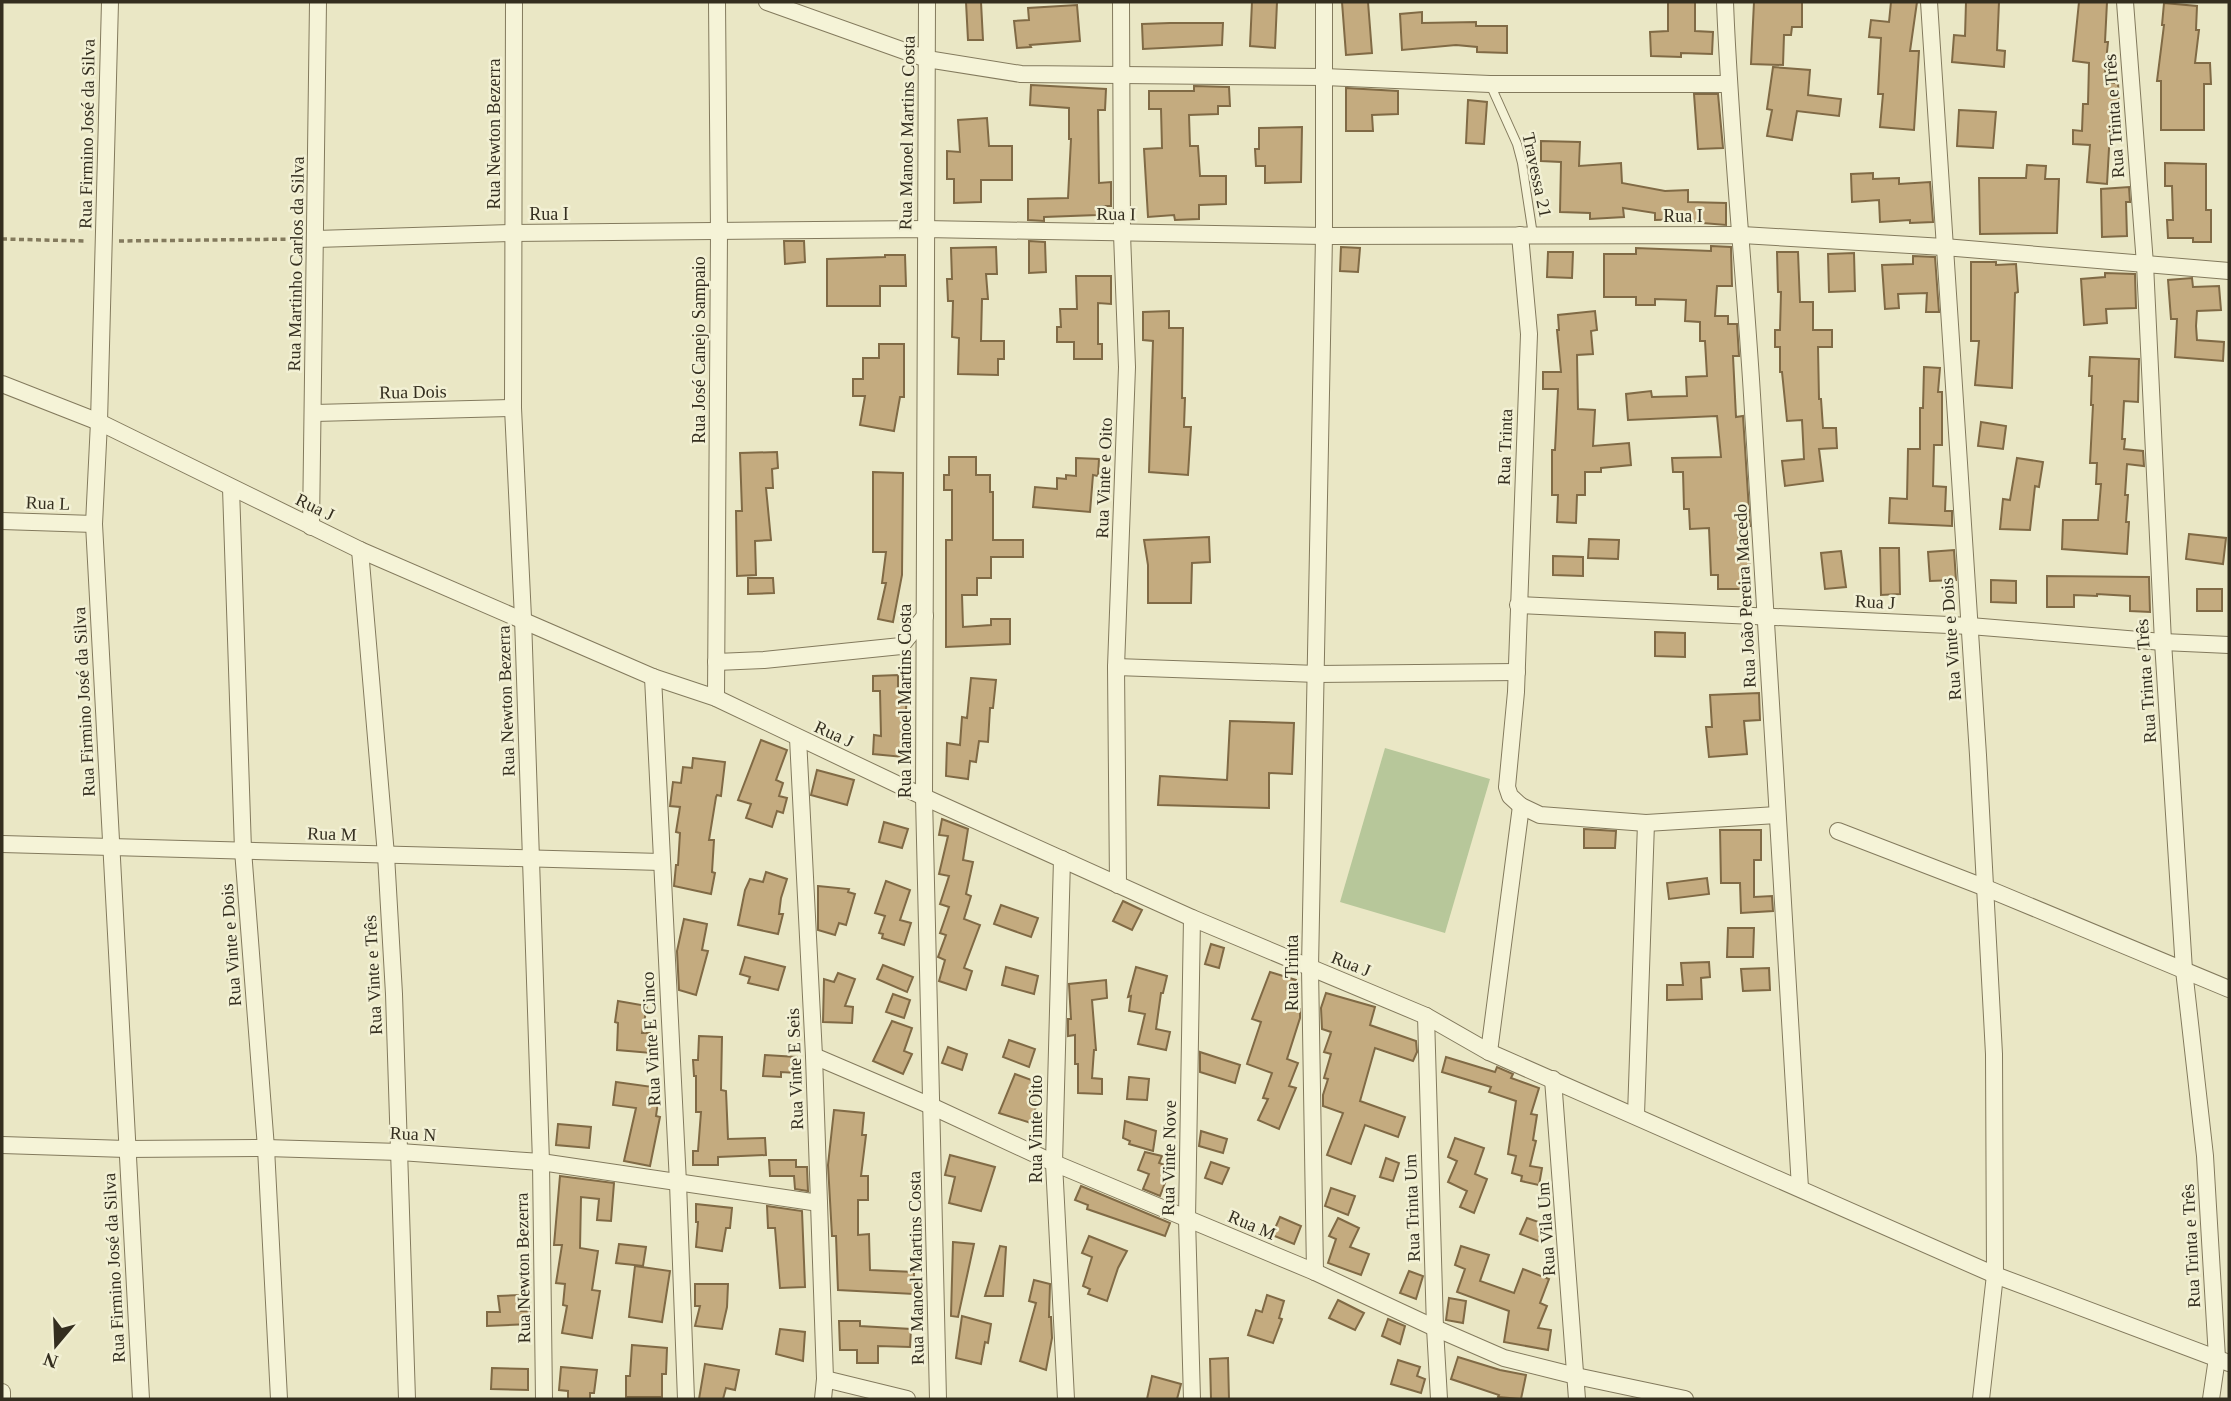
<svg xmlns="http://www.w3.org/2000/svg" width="2231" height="1401" font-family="'Times New Roman',serif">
<rect width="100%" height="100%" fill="#eae7c5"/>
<path fill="#b7c79a" d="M1385,748L1490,779L1445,933L1340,902Z"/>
<g fill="#c4ab7f" stroke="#806a45" stroke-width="2">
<path d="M966,2H981L983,40H968Z"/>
<path d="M1252,2H1277L1275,48L1250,46Z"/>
<path d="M1342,2H1368L1372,53L1346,55Z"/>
<path d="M1668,2H1695V31L1713,32L1712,54L1681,53V57L1651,56L1650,32L1668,31Z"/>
<path d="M1754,2H1802V27H1792L1791,35H1784L1783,65L1751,64Z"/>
<path d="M1891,2H1917L1910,51H1919L1914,130L1880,127L1883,94H1878L1881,38L1869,37L1871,20L1889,22Z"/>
<path d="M1966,2H1999L1997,50L2005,51L2004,67L1952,62L1954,35L1965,36Z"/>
<path d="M2079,2H2107L2105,42H2108L2104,82L2118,83L2119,105L2118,131H2110L2107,184L2087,182L2090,145L2073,144V130L2082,131L2083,104H2088L2089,63L2073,61Z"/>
<path d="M2164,3L2197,6L2196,30H2199L2195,63H2210L2211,84H2204V130H2161V81H2157L2164,25H2162Z"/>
<path d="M1077,5L1080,41L1030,45L1031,47L1017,48L1014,21L1029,20L1028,8Z"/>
<path d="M1422,12V23L1476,22V26H1507V53L1477,52V47L1456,45L1402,50L1400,14Z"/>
<path d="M1170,23H1223L1222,45L1143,49L1142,24Z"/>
<path d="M1773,67L1810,70L1808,95L1841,99L1839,116L1797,111L1792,140L1767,136L1772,110L1767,109Z"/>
<path d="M1031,85L1106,89L1105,110H1098L1099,183L1111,182V206H1097V215L1044,217V221L1028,220V199L1068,198L1071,139H1069V108L1030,105Z"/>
<path d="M1194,86L1229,87L1230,106H1218V114L1189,115L1190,146H1198L1200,176H1226V204L1199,205V219L1175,220L1174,215L1148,217L1144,149L1162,148L1161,109H1149V91H1194Z"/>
<path d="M1346,88L1398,91V114L1372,115L1373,131H1346Z"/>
<path d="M1694,94H1718L1723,148L1698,149Z"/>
<path d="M1468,100L1487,102L1484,144L1466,143Z"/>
<path d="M1959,110L1996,112L1993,148L1957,146Z"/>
<path d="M987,118L989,146H1012V180H981V202L954,203V179H947V151L960,152L958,120Z"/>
<path d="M1302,127L1301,182L1265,183V166H1256L1255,149H1259V128Z"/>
<path d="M1541,141L1580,142L1579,166L1621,163L1622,183L1665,191L1688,190V202L1726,203V225L1691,222L1692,219L1655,220V213L1623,208L1624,217L1590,219V213L1560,212L1561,162L1541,161Z"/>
<path d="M2165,163L2206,164V210H2211V242H2193V238H2168L2167,220H2173L2172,186H2165Z"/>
<path d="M2027,165L2046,166L2045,179H2059L2057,233L1980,234L1979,178H2026Z"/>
<path d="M1873,173V179L1899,178V184L1930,182L1933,222L1910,223V220L1880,222L1879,200L1852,202L1851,174Z"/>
<path d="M2129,187L2130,202H2126L2127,236L2102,237L2101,189Z"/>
<path d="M784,241H804L805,262L785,264Z"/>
<path d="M1029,241L1045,242L1046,272L1029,273Z"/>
<path d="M1711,246L1731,247L1732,286H1717L1715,316H1728V324H1737L1739,356H1733L1736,417L1743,416L1750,526L1738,527L1740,558L1749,557L1750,574H1742V589H1718V575H1711L1709,528L1690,529L1689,509H1684L1683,472H1673L1672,458L1721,457L1717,416L1628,420L1626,394L1651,391L1652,397L1687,396L1686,377L1707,376L1705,341H1700V322L1685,321L1686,300L1655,299V305H1636V297H1604V254H1636V248L1711,251Z"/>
<path d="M996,247L997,274H986L988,299H982L981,341H1004V359H998V375L958,374L959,338L952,337L953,301H948L947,279H952L951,248Z"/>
<path d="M1341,247L1360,248L1358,272L1340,271Z"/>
<path d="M1548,252H1573L1572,278L1547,277Z"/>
<path d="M1777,252H1798L1800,302H1813V330H1832V347H1818L1819,399H1821L1823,428H1836L1837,448L1819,449L1823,481L1785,486L1782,461L1804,459L1802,420L1787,421L1782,372H1780V347H1775V330H1780L1781,292H1778Z"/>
<path d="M1854,253L1855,291L1829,292L1828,254Z"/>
<path d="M885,255H905L906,286H880V306H827V259L885,257Z"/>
<path d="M1913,256L1935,257L1939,312H1926L1927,293L1898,294L1899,308L1885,309L1882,265L1913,264Z"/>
<path d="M1971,262H1996V265L2016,264L2018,292L2015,293L2012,388L1975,385L1979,341H1971Z"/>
<path d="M2105,273L2135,274L2136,308L2106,309L2107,323L2084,325L2081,279L2105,277Z"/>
<path d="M1076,276H1111V304L1098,303V344H1102V359H1074V342H1057V327H1061L1060,309H1077Z"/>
<path d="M2192,278L2193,287L2219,286L2221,310L2197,311L2196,326L2197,340L2224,342L2223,361L2175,357L2177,319H2171L2168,280Z"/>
<path d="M1169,311V328H1183L1182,398H1185L1184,427H1191L1188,475L1149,472L1153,341L1143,340V312Z"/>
<path d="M1595,311L1597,330L1591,331L1593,354L1577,355L1578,409L1595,410L1593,446L1629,443L1631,465L1601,468V472H1585V495H1577L1576,523L1557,522L1558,495H1552V450H1555L1558,389H1543V372H1561L1557,330H1559L1558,315Z"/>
<path d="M879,344H904V397H900L894,431L860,425L865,396H853V379H863V358H879Z"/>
<path d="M2090,357L2139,359L2138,402L2124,401L2122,439H2125L2124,449L2143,451L2144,466L2127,464L2125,495H2128L2126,522H2129L2127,554L2062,549L2063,520H2098L2101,484H2096L2097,463H2090L2093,405H2091L2092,376H2089Z"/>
<path d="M1924,367L1940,368L1938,392H1942V445H1934L1933,486L1946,487L1945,511H1952V526L1889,523L1890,498L1907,499L1908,449H1920V408H1923Z"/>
<path d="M1981,422L2006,426L2003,449L1978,446Z"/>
<path d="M777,452L778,468L772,469L773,488H766L771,540L755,541L756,575L737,576L736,511H742L740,453Z"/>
<path d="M949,457H976V475H990V492H993V540H1023V557H991V578H977V595H962L963,627L991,625V619H1010V644L946,647V540H952V490H944V475H949Z"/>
<path d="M1076,458L1099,459L1098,476L1093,475L1090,512L1033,507L1035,487L1057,489V478L1066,479V475L1076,476Z"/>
<path d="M2017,458L2043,462L2039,487L2035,486L2030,530L2000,529L2003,499L2010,500Z"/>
<path d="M873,472L903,473L902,575L893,622L878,619L886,583H882L886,552H873Z"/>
<path d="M2189,534L2226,538L2223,564L2186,559Z"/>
<path d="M1209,537L1210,562L1192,563L1191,603H1148V565L1144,540Z"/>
<path d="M1589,539L1619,540L1618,559L1588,558Z"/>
<path d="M1880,548H1899L1900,594L1881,595Z"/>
<path d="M1954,550L1956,580L1930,581L1928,552Z"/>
<path d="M1841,551L1846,587L1825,589L1821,553Z"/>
<path d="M1553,556L1583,557V576L1553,575Z"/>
<path d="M2047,576L2149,577L2150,612L2130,611V596L2097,594V596L2074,595V607H2047Z"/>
<path d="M748,578H773L774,593L748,594Z"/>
<path d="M1991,580L2016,581V603L1991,602Z"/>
<rect x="2197" y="589" width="25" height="22"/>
<path d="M1655,632L1685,633V657L1655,656Z"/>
<path d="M898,675V693H907L903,757L873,754L874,735L881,736L880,691H873V676Z"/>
<path d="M971,678L996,680L993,708H990L988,742L979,741L976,762L970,761L968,779L946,776L947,743L960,745L962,717L967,718Z"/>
<path d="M1759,693L1760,720L1744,721L1747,754L1709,757L1706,727H1712L1710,695Z"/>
<path d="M1230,721L1294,723L1292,774L1269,773V808L1158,805L1160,776L1227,780Z"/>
<path d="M761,740L787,750L776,780L783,783L779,796L787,798L783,813L777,811L772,827L746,818L751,804L738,800Z"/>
<path d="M693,758L725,762L721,796L717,795L716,797L709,840H714L712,872L715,873L711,894L674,886L676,865H678L680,833L676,832L680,807L670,806L673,782L681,783L683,767L692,768Z"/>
<path d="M817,770L854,780L847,805L811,795Z"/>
<path d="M942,819L968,829L963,860L973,862L966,894L971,896L964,919L980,925L964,968L972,971L966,990L939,981L945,960L938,957L946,935L940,933L949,907L940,904L949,876L939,874L948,836L939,835Z"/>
<path d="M884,822L908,829L902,848L879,842Z"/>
<path d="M1584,829L1616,831L1615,848H1584Z"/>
<path d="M1720,830H1761V860H1754V897L1772,896L1773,911L1741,913L1740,883H1721Z"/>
<path d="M766,872L787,879L781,898L779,914H783L778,934L738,925L745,890L750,879L763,882Z"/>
<path d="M1707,878L1709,894L1669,899L1667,883Z"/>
<path d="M886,881L910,890L900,920L911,923L904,945L882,938L883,934L879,933L885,916L875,913Z"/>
<path d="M818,886L849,889L848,892L855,894L846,925L839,923L835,935L818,930Z"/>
<path d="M1123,901L1142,910L1132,930L1113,921Z"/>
<path d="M1001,905L1038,918L1031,937L994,924Z"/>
<path d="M684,919L707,924L702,950L708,951L696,995L679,990L677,951Z"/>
<path d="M1728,928H1754L1753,957H1727Z"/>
<path d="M1211,944L1224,948L1219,968L1205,964Z"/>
<path d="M745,957L785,967L778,990L748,983L750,977L740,974Z"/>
<path d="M1709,962L1710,977L1701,978L1702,999L1667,1000V985H1683L1681,963Z"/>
<path d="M883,965L913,977L907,992L877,979Z"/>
<path d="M1006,967L1038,976L1034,994L1002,985Z"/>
<path d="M1136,967L1167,976L1163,993H1161L1156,1029L1170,1032L1166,1050L1138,1044L1145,1014L1129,1011L1131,996L1128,997Z"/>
<path d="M1769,968L1770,990L1743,991L1741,969Z"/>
<path d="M1270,972L1296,980L1288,1005L1300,1009V1018L1287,1059L1298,1063L1289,1086L1296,1088L1279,1129L1258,1120L1268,1099L1263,1098L1272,1073L1247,1064L1261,1022L1252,1019Z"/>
<path d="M838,973L855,979L845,1006L853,1007L852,1023L823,1022L824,979L834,982Z"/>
<path d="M1106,980L1107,998L1092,1000L1096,1050H1094L1092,1078L1102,1079V1094L1078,1093V1064H1075V1035L1068,1036V1019H1071L1069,984Z"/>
<path d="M1326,993L1375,1007L1370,1025L1416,1041L1417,1052L1413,1061L1375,1048L1360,1101L1405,1117L1398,1137L1365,1125L1351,1164L1327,1155L1343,1113L1323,1106V1095L1328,1079L1324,1078L1331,1054L1324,1052L1331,1032L1322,1029L1321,1008Z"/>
<path d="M893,994L910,1000L904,1018L886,1012Z"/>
<path d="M618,1001L647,1006L642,1033H650L651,1053L617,1050L618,1023L615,1022Z"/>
<path d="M892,1021L912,1028L904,1051L912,1054L903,1074L873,1061Z"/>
<path d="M699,1036L722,1037L721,1090L726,1091L728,1139L765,1138L766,1155L718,1157V1165H693V1151H698L701,1112H696V1076H694L693,1060H698Z"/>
<path d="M1009,1040L1035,1049L1029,1067L1003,1057Z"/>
<path d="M948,1047L967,1054L962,1070L942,1063Z"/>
<path d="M1200,1052L1240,1065L1235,1083L1200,1072Z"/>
<path d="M765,1055L797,1057L796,1073L781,1072V1077L763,1076Z"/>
<path d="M1446,1057L1495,1072L1497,1067L1513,1074L1511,1078L1539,1088L1531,1114L1537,1115L1533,1140L1536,1141L1530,1166L1542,1168L1539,1185L1521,1181L1522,1176L1512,1173L1516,1156L1508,1154L1516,1101L1489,1092L1491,1087L1442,1072Z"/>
<path d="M1015,1074L1037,1082L1030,1101L1037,1103L1031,1123L999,1113Z"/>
<path d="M1129,1077L1149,1079L1147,1100L1127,1099Z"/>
<path d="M616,1082L660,1088L656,1116L660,1117L650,1166L624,1161L636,1108L613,1105Z"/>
<path d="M834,1110L864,1113L862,1135H866L861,1176H868V1200H858V1235L869,1234L870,1270L914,1272V1294L838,1290L836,1236H832L828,1165Z"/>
<path d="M1125,1121L1156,1131L1153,1151L1129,1144L1130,1141L1123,1138Z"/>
<path d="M558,1124L591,1127L589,1148L556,1145Z"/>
<path d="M1201,1131L1227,1139L1223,1153L1199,1146Z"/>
<path d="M1455,1138L1484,1148L1475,1174L1487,1179L1474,1213L1460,1207L1467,1191L1448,1182L1457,1161L1448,1157Z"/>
<path d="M1145,1152L1162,1156L1159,1163L1171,1167L1160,1196L1143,1189L1149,1174L1138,1170Z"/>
<path d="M950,1155L995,1167L981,1211L949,1203L955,1177L945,1175Z"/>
<path d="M1386,1158L1399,1163L1393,1181L1380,1177Z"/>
<path d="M769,1160H796V1167H807L808,1191L795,1189L794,1176H770Z"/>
<path d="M1211,1162L1229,1168L1222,1184L1205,1178Z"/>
<path d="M560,1176L614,1183L611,1221L597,1220L599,1199L581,1197L580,1248L598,1251L592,1290L600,1291L592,1338L562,1333L567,1306L563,1305L565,1284L556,1283L562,1245H554Z"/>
<path d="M1081,1186L1170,1223L1165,1236L1087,1209L1088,1205L1075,1200Z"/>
<path d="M1331,1188L1355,1196L1348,1215L1325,1206Z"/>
<path d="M696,1204L732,1208L730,1228H726L722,1251L696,1247L698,1222H696Z"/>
<path d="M767,1206L802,1211L805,1287L780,1288L775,1228H768Z"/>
<path d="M1280,1217L1301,1226L1294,1244L1272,1235Z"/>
<path d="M1338,1218L1359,1228L1350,1247L1369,1254L1361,1275L1328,1263L1336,1239L1329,1236Z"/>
<path d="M1527,1218L1547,1225L1541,1242L1520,1234Z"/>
<path d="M1089,1236L1127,1251L1118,1268L1107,1301L1088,1294L1090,1289L1083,1286L1092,1257L1082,1253Z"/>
<path d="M953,1242L974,1244L958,1317L951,1316Z"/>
<path d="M619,1244L646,1247L643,1266L616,1263Z"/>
<path d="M1000,1246L1006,1247L1003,1296H985Z"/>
<path d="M1461,1246L1489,1255L1480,1281L1514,1293L1523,1269L1549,1279L1540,1303L1547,1306L1538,1328L1551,1330L1548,1350L1504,1342L1509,1311L1457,1292L1465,1269L1455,1265Z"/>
<path d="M635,1266L670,1271L662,1322L629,1317Z"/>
<path d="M1409,1271L1423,1276L1416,1299L1400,1293Z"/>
<path d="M1034,1280L1050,1284L1049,1317H1051L1052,1338L1046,1370L1020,1361L1036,1303L1029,1301Z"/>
<path d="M695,1284H728L727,1307L722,1329L695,1326L700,1306H695Z"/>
<path d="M520,1295V1311H530V1324L487,1326V1312H500L498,1296Z"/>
<path d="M1267,1295L1284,1301L1279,1318L1282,1319L1273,1343L1248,1335L1256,1310L1262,1312Z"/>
<path d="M1449,1298L1466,1301L1463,1323L1446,1320Z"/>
<path d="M1338,1300L1364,1313L1355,1330L1329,1318Z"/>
<path d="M962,1316L991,1324L988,1343L985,1342L981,1364L956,1358Z"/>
<path d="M1388,1319L1405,1326L1400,1344L1382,1336Z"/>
<path d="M839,1321H860V1326L911,1329L910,1347L878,1346V1363H857V1350H840Z"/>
<path d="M780,1329L805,1332L803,1361L776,1354Z"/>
<path d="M632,1345L667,1348L666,1374H662V1397H626V1376H630Z"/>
<path d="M1458,1357L1500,1370L1526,1375L1521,1399L1498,1397L1499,1395L1451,1379Z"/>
<path d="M1228,1358L1229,1399H1211L1210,1359Z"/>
<path d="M1398,1360L1420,1367L1417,1376L1425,1379L1421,1393L1391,1384Z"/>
<path d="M705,1364L739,1370L735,1390L726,1388L723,1399H699Z"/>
<path d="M561,1367L597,1370L594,1393H590V1399H568V1391L559,1390Z"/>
<path d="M492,1368L528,1369V1390L491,1389Z"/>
<path d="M1152,1376L1181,1384L1177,1399H1147Z"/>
</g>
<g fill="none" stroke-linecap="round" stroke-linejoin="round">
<defs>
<path id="lane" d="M1490,84L1517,144L1522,163L1533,235"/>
<g id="street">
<path d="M110,2L99,422L94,524L141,1399"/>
<path d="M514,2L513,408L523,618L541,1162L544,1399"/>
<path d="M767,2L927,59L1021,74L1324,77L1490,84H1728"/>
<path d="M927,2L924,797L938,1399"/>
<path d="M1725,2C1730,133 1744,264 1752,395C1769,659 1784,924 1800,1188"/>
<path d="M1929,2L1978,755L1994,1054L1995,1275L1981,1399"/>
<path d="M2125,2L2145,264L2163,642L2184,970L2205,1156L2217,1358L2211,1399"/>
<path d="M1520,235L1529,334L1516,692L1507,787L1510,796L1521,806L1540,815L1646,823L1777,815"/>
<path d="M316,239L512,233L925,229L1324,236L1742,235L1944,247L2229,271"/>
<path d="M2,384L99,422L360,550L653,677L716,698L924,797L1192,918L1426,1016L1489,1052L1995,1275L2229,1363"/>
<path d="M314,413L513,408"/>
<path d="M231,488L243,850L266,1148L279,1399"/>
<path d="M2,521L94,524"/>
<path d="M311,527L318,2"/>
<path d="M360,550L386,855L394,994L407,1399"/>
<path d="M1518,605L1970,626L2163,642L2229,645"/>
<path d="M716,662L764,660L901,646L925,616"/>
<path d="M1116,667L1317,674L1517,672"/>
<path d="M653,677L678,1183L686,1399"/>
<path d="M716,698L719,232L717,2"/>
<path d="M798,738L814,1056L825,1379L823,1399"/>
<path d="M1838,831L1986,888L2229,989"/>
<path d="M2,844L661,862"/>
<path d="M1062,859L1054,1163L1066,1399"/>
<path d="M1118,885L1116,667L1127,367L1122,234L1121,2"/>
<path d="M1192,918L1187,1219L1192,1399"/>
<path d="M1426,1016L1435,1328L1439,1399"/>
<path d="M1489,1052L1521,806"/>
<path d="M814,1056L931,1106L1054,1163L1315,1272L1435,1328L1504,1358L1576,1376L1685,1399"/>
<path d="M1553,1079L1577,1399"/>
<path d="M1636,1115L1646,823"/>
<path d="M2,1145L126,1149L266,1148L400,1152L541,1162L819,1203"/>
<path d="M1315,1272L1310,968L1324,236V2"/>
<path d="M825,1379L907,1399"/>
<path d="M2,1392V1399"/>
</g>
</defs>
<use href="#lane" stroke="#837a5d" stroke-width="10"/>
<use href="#street" stroke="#837a5d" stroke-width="18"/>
<g stroke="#837a5d" stroke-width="3.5" stroke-dasharray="5 3.5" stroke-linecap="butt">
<path d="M2,239L86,241"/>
<path d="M119,241L300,239"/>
</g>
<use href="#lane" stroke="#f5f3d7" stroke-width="8"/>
<use href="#street" stroke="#f5f3d7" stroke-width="16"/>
</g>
<g text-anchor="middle" stroke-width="5" stroke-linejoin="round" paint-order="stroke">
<g font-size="18" fill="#342e1f" stroke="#f2f0d4">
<text transform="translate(2114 116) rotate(-94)" y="6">Rua Trinta e Três</text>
<text transform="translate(907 133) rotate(-89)" y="6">Rua Manoel Martins Costa</text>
<text transform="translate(87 134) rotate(-89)" y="6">Rua Firmino José da Silva</text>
<text transform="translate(494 134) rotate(-90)" y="6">Rua Newton Bezerra</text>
<text transform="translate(1537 175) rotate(78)" y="6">Travessa 21</text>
<text x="549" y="220">Rua I</text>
<text transform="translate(1116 214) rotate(1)" y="6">Rua I</text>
<text x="1683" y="222">Rua I</text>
<text transform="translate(296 264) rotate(-89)" y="6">Rua Martinho Carlos da Silva</text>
<text transform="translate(699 350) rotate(-90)" y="6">Rua José Canejo Sampaio</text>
<text transform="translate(413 392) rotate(-1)" y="6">Rua Dois</text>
<text transform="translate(1505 447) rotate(-88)" y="6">Rua Trinta</text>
<text transform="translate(1104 478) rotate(-88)" y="6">Rua Vinte e Oito</text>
<text transform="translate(48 503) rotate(2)" y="6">Rua L</text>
<text transform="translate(315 507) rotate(26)" y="6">Rua J</text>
<text transform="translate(1745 596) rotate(-93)" y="6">Rua João Pereira Macedo</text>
<text transform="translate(1875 602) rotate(3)" y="6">Rua J</text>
<text transform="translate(1951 639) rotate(-94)" y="6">Rua Vinte e Dois</text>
<text transform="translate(2146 681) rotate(-94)" y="6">Rua Trinta e Três</text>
<text transform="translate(506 701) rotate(-92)" y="6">Rua Newton Bezerra</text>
<text transform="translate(905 701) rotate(-90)" y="6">Rua Manoel Martins Costa</text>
<text transform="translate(84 702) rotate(-93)" y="6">Rua Firmino José da Silva</text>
<text transform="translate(834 734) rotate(25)" y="6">Rua J</text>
<text transform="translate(332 834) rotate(2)" y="6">Rua M</text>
<text transform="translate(231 945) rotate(-94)" y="6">Rua Vinte e Dois</text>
<text transform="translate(1351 964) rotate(22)" y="6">Rua J</text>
<text transform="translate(1292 973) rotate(-90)" y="6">Rua Trinta</text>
<text transform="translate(373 975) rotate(-93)" y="6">Rua Vinte e Três</text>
<text transform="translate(651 1039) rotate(-93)" y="6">Rua Vinte E Cinco</text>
<text transform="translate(795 1069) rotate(-92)" y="6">Rua Vinte E Seis</text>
<text transform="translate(1036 1129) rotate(-90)" y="6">Rua Vinte Oito</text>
<text transform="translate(413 1134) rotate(3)" y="6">Rua N</text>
<text transform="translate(1169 1158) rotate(-89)" y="6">Rua Vinte Nove</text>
<text transform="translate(1412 1208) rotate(-92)" y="6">Rua Trinta Um</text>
<text transform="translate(1252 1225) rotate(23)" y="6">Rua M</text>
<text transform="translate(1546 1229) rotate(-94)" y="6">Rua Vila Um</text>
<text transform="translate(2191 1246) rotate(-93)" y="6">Rua Trinta e Três</text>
<text transform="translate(114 1268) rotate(-93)" y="6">Rua Firmino José da Silva</text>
<text transform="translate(523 1268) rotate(-91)" y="6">Rua Newton Bezerra</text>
<text transform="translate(916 1268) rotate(-91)" y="6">Rua Manoel Martins Costa</text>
</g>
</g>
<rect width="2231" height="1401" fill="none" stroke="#342e1f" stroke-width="7"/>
<g transform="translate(56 1345) rotate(199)" stroke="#f2f0d4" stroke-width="5" paint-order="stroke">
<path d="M0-5L12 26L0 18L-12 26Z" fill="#342e1f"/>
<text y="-10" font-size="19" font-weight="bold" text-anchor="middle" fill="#342e1f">N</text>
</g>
</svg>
